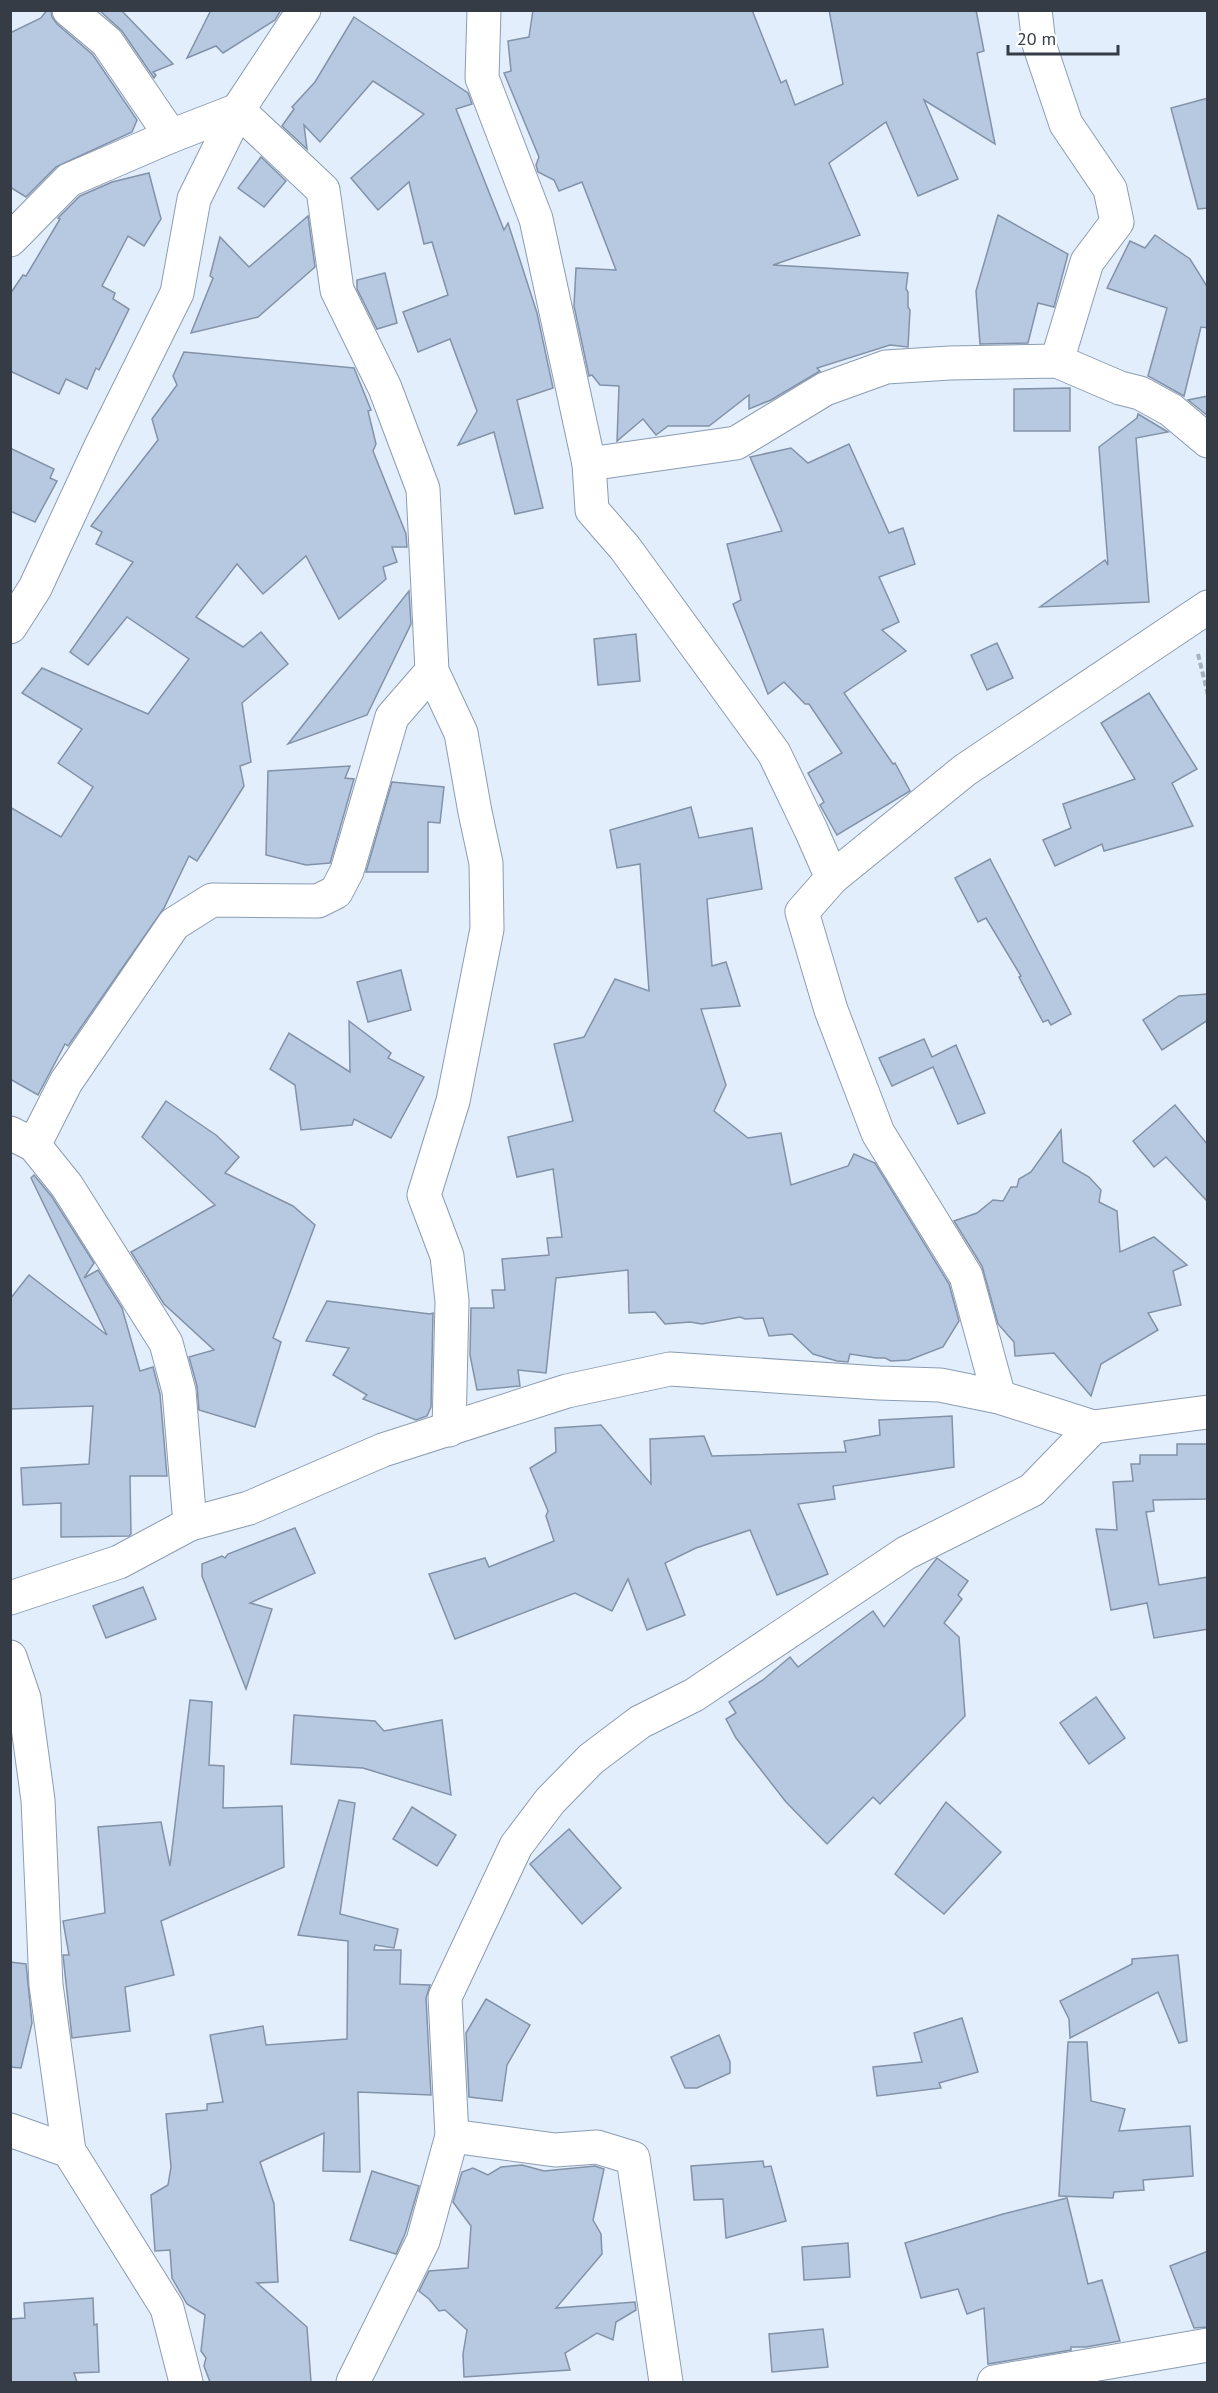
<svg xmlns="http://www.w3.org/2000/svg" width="1218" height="2393" font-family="'PT Sans',sans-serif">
<rect width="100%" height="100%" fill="#e3eefc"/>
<g fill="#b7c9e0" stroke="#8292a8" stroke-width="1.5">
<path d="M47,10H51L52,17L57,24L93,55L137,120L132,132L56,167L26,197L10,187V33L41,18Z"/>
<path d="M99,10H121L173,64L153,72L156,75L154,78L122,31Z"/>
<path d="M211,10H281L275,20L223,53L216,46L187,58Z"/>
<path d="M533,10H752L781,83L786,80L795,105L843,84L829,10H976L984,51L977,53L995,144L924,100L958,179L918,196L886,122L829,163L860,235L773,265L908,273L906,289L908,292V307L910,310L908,347L890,345L817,368L820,371L771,400L749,409V395L709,426H668L656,435L643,419L617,441L619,386L600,385L592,375L589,376L574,306L576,268L616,270L582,182L559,191L554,180L538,172L536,165L539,157L504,73L511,71L508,41L529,37Z"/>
<path d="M354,17L468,93L472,104L456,109L504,230L508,223L537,313L553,388L517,400L543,508L515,514L494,432L458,445L477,411L450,339L418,352L403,312L448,295L432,242L424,244L409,182L378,210L351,178L424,114L373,81L320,142L304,125L307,149L282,126L294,109L292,107L315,82Z"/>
<path d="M1208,98V208L1198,209L1171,108Z"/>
<path d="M261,157L286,181L264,207L238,188Z"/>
<path d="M149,173L161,219L144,246L128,236L102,286L115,293L113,299L129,309L108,352L99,370L96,368L87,389L66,379L59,394L10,371V294L23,275L26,276L60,219L58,218L80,196L112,182Z"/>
<path d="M998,215L1068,254L1054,307L1038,303L1028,343L980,344L976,291Z"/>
<path d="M308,216L315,267L258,317L191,333L213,278L210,276L220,237L249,267Z"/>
<path d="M1155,235L1190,259L1208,288V328L1201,327L1184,396L1148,376L1167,308L1107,288L1130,241L1145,248Z"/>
<path d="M385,273L397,323L377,329L357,289V280Z"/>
<path d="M184,352L354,368L371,410L368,411L376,444L373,451L406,534L407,547H392L397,562L383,567L386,579L339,619L306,556L263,594L237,564L196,617L243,647L261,632L288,664L242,703L251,762L240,766L244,786L197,861L189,856L164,908L68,1046L65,1044L38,1095L10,1079V807L61,837L93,787L58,763L82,729L22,693L42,668L148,714L189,659L127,617L88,665L70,652L133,562L96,544L102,532L91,526L158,440L152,419L177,385L173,376Z"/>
<path d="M1070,388V431H1014V389Z"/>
<path d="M1208,396V416L1188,400Z"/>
<path d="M1138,414L1168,432L1136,438L1149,602L1040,607L1105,560L1108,565L1099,447L1137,418Z"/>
<path d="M849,444L889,533L903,528L915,564L879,577L899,622L882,630L906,651L844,693L893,764L895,763L910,791L837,835L820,805L824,802L808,773L842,753L809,704H805L784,682L768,694L733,604L741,600L727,544L782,531L750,457L791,448L808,463Z"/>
<path d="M10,448L54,469L50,478L57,481L35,522L10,511Z"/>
<path d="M409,591L411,624L367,715L288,744Z"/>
<path d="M636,634L640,681L598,685L594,639Z"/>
<path d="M997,643L1013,678L987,690L971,655Z"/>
<path d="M1149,693L1197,769L1172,783L1193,826L1104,851L1102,844L1055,866L1043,840L1071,828L1063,804L1135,779L1101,723Z"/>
<path d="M350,766L345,778L354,779L330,863L306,865L266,855L268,771Z"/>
<path d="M392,782L444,787L440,823L428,822V872H366Z"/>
<path d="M691,807L699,838L752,828L762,889L707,899L712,966L726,962L740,1006L701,1009L726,1085L714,1111L748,1138L781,1133L791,1185L848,1166L854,1154L875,1163L949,1284L959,1321L943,1347L909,1360L891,1361L885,1358H876L850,1354L848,1362L837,1361L813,1354L792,1334L769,1336L763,1318L745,1319L740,1317L702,1324L690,1322L665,1324L655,1312L629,1313L628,1270L556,1278L546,1373L518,1370L520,1386L477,1390L470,1355L471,1308H494L492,1290H505L502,1259L549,1255L547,1238L562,1237L553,1169L517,1177L508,1137L573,1121L554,1044L584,1037L615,979L649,991L640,864L617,868L610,830Z"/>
<path d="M990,859L1071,1014L1051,1025L1048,1020L1043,1022L1019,977L1021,976L986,918L978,922L955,878Z"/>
<path d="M401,970L411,1010L368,1022L357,982Z"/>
<path d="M1208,994V1020L1162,1050L1143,1020L1179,996Z"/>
<path d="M349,1021L391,1053L388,1058L424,1077L391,1138L354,1119L352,1125L301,1130L295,1085L270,1069L289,1033L350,1072Z"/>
<path d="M924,1039L932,1057L956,1045L985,1113L958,1124L933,1067L892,1086L879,1058Z"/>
<path d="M166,1101L216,1135L239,1157L225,1173L293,1206L315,1225L273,1338L281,1342L255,1427L199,1410L197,1386L189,1357L214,1350L164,1304L131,1252L215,1205L142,1137Z"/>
<path d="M1175,1105L1208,1145V1202L1166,1157L1154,1167L1133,1141Z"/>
<path d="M1061,1130L1063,1162L1089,1177L1101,1190L1099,1202L1117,1211L1120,1252L1154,1237L1187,1265L1173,1271L1181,1305L1148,1313L1158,1330L1101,1364L1091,1396L1054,1353L1015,1356L1014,1342L998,1324L982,1266L954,1221L977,1213L993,1200L1003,1201L1011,1187H1017L1019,1179L1031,1172Z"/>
<path d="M34,1175L52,1197L94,1263L84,1278L98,1270L122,1308L140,1371L153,1367L160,1394L167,1476H130L131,1534L129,1536L61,1537V1503L23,1505L21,1468L89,1464L93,1406L10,1409V1299L29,1275L107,1335L31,1178Z"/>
<path d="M327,1301L430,1314L433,1313L431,1407L427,1416L416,1420L363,1399L367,1395L333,1375L349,1348L306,1341Z"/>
<path d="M952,1416L954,1467L833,1486L835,1499L798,1504L828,1574L777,1595L750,1530L696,1548L665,1563L685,1615L647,1630L628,1579L612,1611L575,1593L455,1639L429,1574L485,1558L489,1567L554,1541L546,1516L548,1511L530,1468L556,1452L555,1428L601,1425L651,1484L650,1439L704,1436L712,1456L846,1452L844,1441L880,1435L879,1420Z"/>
<path d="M1177,1444H1208V1499L1153,1500L1154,1511L1146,1512L1159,1585L1208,1577V1629L1154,1638L1147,1603L1111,1610L1096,1529L1117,1530L1113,1482L1133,1481L1131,1464H1140V1455H1177Z"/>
<path d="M295,1528L315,1573L250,1603L272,1609L246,1689L202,1576V1564L222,1556L225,1558L228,1554Z"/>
<path d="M937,1558L968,1581L958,1595L962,1599L944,1623L959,1637L965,1716L880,1804L873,1797L827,1844L786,1802L736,1738L726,1719L736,1713L729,1702L763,1680L790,1657L798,1667L873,1611L884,1627Z"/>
<path d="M143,1587L156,1619L106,1638L93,1606Z"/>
<path d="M1096,1697L1125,1738L1089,1764L1060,1723Z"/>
<path d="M190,1700L212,1702L209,1765L224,1766L223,1808L282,1806L284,1867L161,1921L174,1975L125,1987L130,2031L72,2038L63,1955H69L63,1921L105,1913L98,1827L161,1822L170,1866Z"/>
<path d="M294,1715L375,1721L384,1731L442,1720L451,1795L363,1768L291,1764Z"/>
<path d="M339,1800L355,1803L340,1914L398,1929L394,1948L375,1945L374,1950H401L400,1984L430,1985L426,1998L431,2095L358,2092L360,2172L323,2171L324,2133L260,2162L274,2204L278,2282L257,2283L307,2327L311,2382H210L204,2366L206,2358L201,2351L205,2315L187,2304L172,2278L170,2250L155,2251L151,2195L168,2185L171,2167L166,2114L207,2110V2104L223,2102L210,2035L263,2026L266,2045L347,2039L348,1941L298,1935Z"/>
<path d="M946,1802L1001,1852L944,1914L895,1874Z"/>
<path d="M412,1807L456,1835L437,1866L393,1839Z"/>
<path d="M569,1829L621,1888L582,1924L530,1864Z"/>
<path d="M1178,1955L1187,2041L1179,2043L1158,1992L1070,2038L1069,2019L1060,2001L1132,1964V1959Z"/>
<path d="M10,1962L26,1964L32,2023L21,2068L10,2067Z"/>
<path d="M486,1999L530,2025L507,2065L502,2101L469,2097L466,2033Z"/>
<path d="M962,2018L978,2072L939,2083L941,2088L877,2096L873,2067L922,2062L914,2033Z"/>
<path d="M719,2035L730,2062V2073L697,2088H685L671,2057Z"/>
<path d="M1068,2042H1087L1091,2101L1125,2109L1119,2131L1190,2126L1193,2176L1143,2180L1144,2190L1114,2192L1113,2198L1059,2196Z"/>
<path d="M763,2161L764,2167L771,2166L786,2221L726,2238L723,2199L694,2200L691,2166Z"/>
<path d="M522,2165L544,2171L595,2166L604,2169L593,2220L601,2234L602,2254L556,2308L635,2302L636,2310L616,2322L613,2340L597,2333L565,2353L570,2370L464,2377L463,2354L467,2330L445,2310L439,2311L429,2299L419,2291L429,2271L468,2268L471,2226L453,2202L462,2172L473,2168L488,2175L501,2167Z"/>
<path d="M372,2171L419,2186L405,2234L396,2254L350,2240Z"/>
<path d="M1067,2198L1088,2284L1102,2280L1120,2341L1086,2347H1071V2350L988,2364L984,2308L967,2314L958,2289L921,2298L905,2243L1003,2214Z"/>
<path d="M848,2243L850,2277L804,2280L802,2247Z"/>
<path d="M1208,2251V2327L1194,2328L1170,2266Z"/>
<path d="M93,2298L94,2325L97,2324L99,2372L74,2373L77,2382H10V2319L25,2318L24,2303Z"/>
<path d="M823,2329L828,2367L772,2372L769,2334Z"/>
</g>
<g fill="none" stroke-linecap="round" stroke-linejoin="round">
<defs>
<g id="minor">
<path d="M69,10L107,42L171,136L238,110L323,190L337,290L385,388L423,489L432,671L461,733L475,812L486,863L487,929L453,1101L424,1195L447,1256L452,1301L449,1430"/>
<path d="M484,10L482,78L536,219L589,464L592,510L625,548L774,753L811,830L832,878L802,912L831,1010L878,1133L966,1276L999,1397"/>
<path d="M1035,10L1039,44L1066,124L1110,189L1117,222L1087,262L1057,361"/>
<path d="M10,240L69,180L171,136"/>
<path d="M589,464L736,443L825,389L886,367L950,363L1057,361L1120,388L1140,393L1171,410L1208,441"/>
<path d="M10,627L35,588L101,446L177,293L194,199L238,110L304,10"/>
<path d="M832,878L965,770L1208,607"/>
<path d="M10,1133L34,1145L67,1186L166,1343L179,1391L190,1524"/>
<path d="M34,1145L66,1082L174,924L212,900L318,901L336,892L347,871L392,717L432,671"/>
<path d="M10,1598L119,1562L190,1524L249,1508L383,1450L567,1391L670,1369L879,1383L940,1385L999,1397L1093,1427L1208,1412"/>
<path d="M10,1657L24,1698L38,1800L46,1985L69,2151L167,2308L186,2382"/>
<path d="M10,2130L69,2151"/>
<path d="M452,2136L555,2150L597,2147L633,2158L666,2382"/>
<path d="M353,2382L423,2241L452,2136L445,1997L516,1846L550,1801L591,1759L640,1722L694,1695L906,1553L1032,1490L1093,1427"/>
<path d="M994,2382L1208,2345"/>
</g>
</defs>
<use href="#minor" stroke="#8b9cb2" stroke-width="35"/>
<path stroke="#a7b0bd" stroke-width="4" stroke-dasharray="6 3" stroke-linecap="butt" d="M1198,654L1208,695"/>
<use href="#minor" stroke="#fff" stroke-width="33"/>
</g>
<rect width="1218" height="2393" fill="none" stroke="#353c45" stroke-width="24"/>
<path d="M1008 45v9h110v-9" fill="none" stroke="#353c45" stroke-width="3"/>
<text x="1017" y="45" font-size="18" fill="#353c45" stroke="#ffffff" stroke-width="4.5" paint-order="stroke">20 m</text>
</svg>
